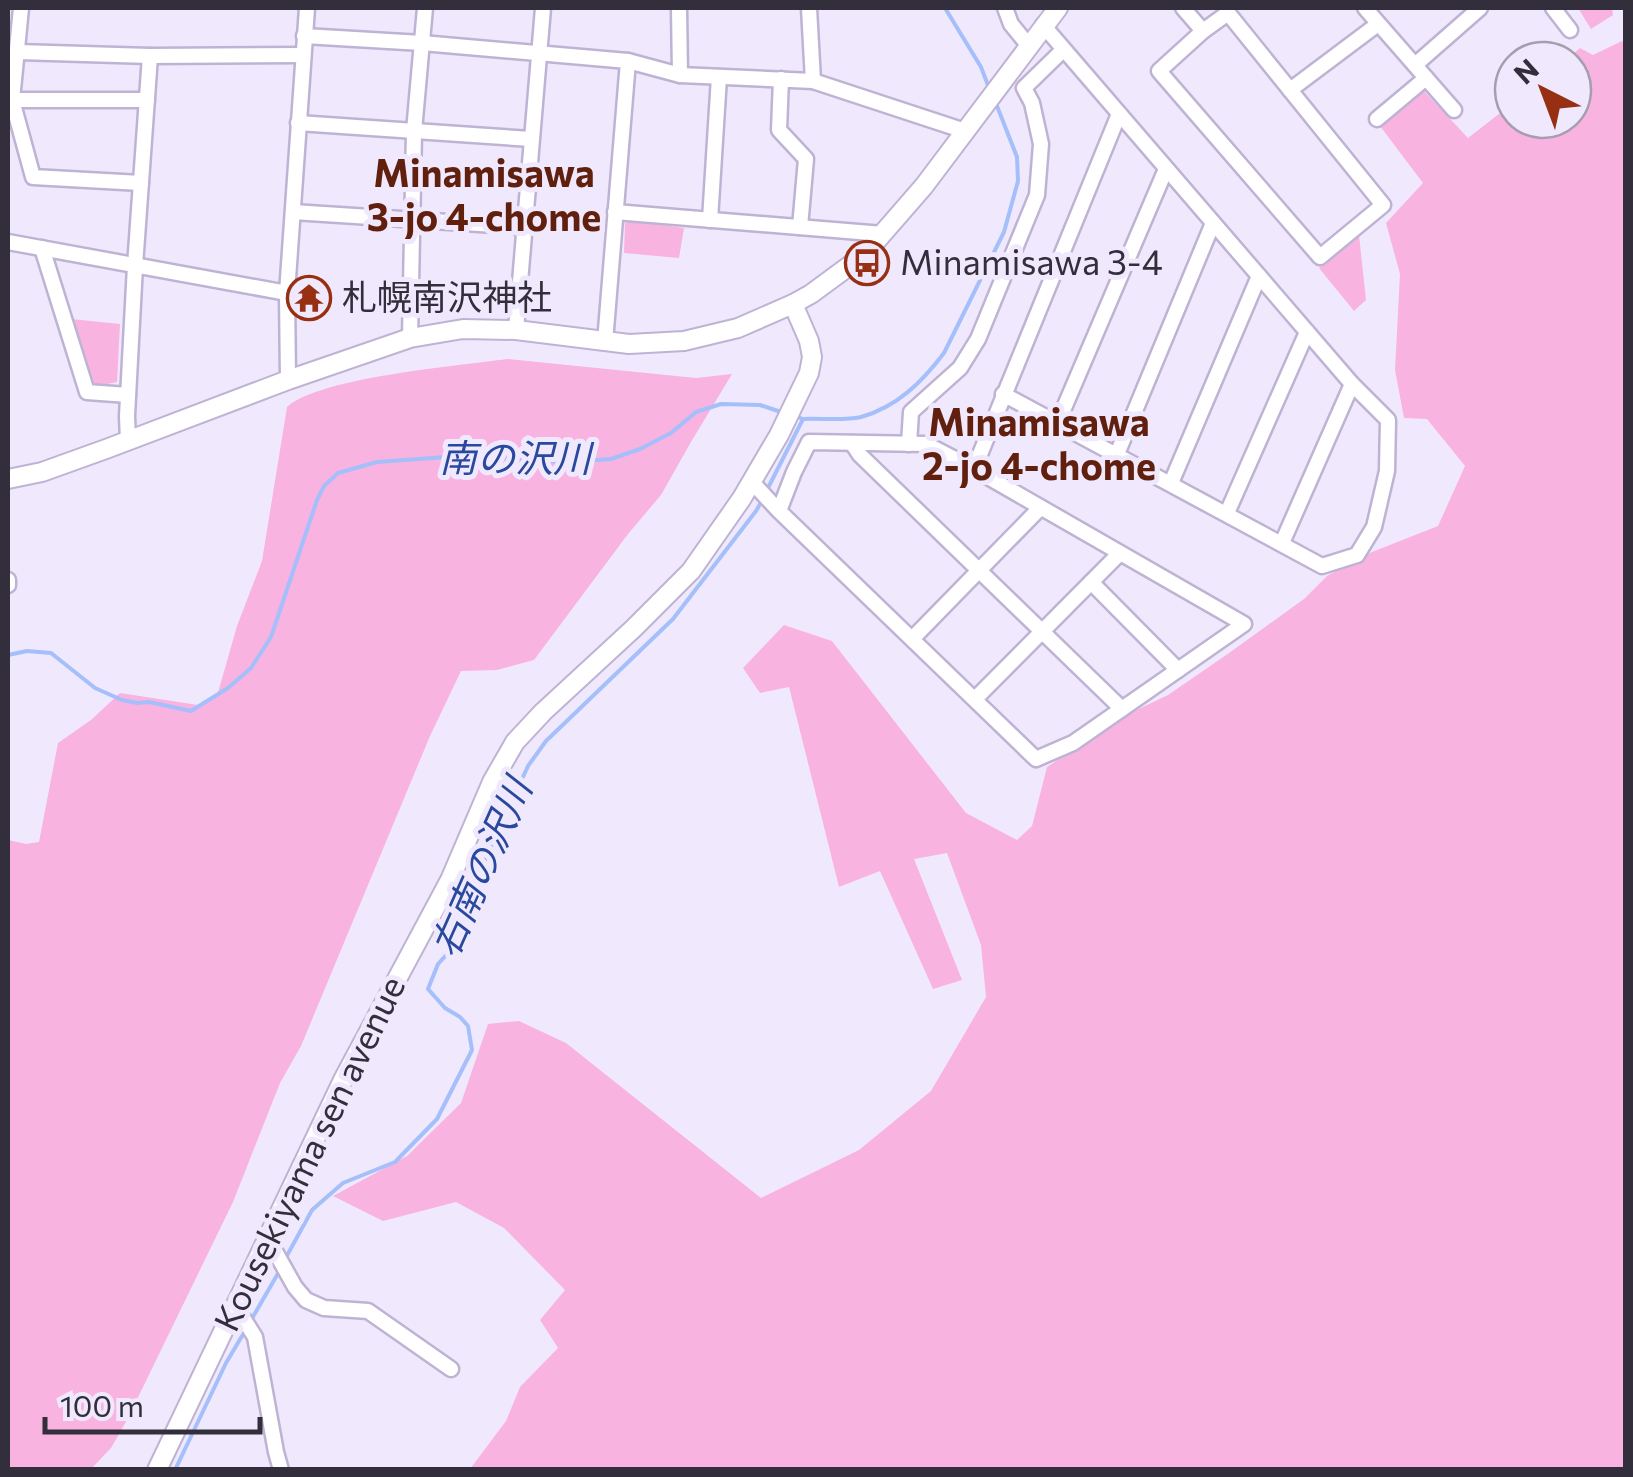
<svg xmlns="http://www.w3.org/2000/svg" width="1633" height="1477" font-family="Commissioner,'Noto Sans JP',sans-serif">
<rect width="100%" height="100%" fill="#f0e9fd"/>
<g fill="#f9b3e1">
<path d="M1578,8H1612L1613,15L1591,29Z"/>
<path d="M1622,41L1626,47L1625,1469H470L506,1421L520,1387L558,1348L540,1320L565,1290L504,1228L456,1202L383,1221L333,1196L407,1156L461,1103L488,1024L519,1021L566,1043L761,1198L859,1150L931,1091L986,997L981,945L947,853L914,859L962,980L933,989L880,871L839,887L789,687L760,693L743,668L784,625L832,641L966,813L1017,840L1032,826L1047,767L1126,715L1168,695L1229,653L1304,599L1327,576L1372,552L1438,526L1465,466L1427,419L1404,418L1395,370L1400,274L1386,223L1423,183L1380,126L1423,90L1468,138L1513,103V120H1573V60H1566L1580,48L1593,55Z"/>
<path d="M632,221L684,228L679,258L624,253L625,223Z"/>
<path d="M1359,235L1366,300L1354,311L1319,268Z"/>
<path d="M71,319L120,324L117,382L93,387Z"/>
<path d="M507,359L696,378L732,374L691,442L661,495L628,534L534,660L497,670L461,671L430,736L301,1046L280,1083L233,1202L127,1420L111,1448L91,1469H8V840L26,844L39,842L58,743L91,720L120,693L198,705L217,696L237,626L262,561L287,407C321,377 458,366 507,359Z"/>
</g>
<g fill="none" stroke-linecap="round" stroke-linejoin="round">
<g stroke="#a4bffa" stroke-width="4">
<path d="M945,8L981,67L989,88"/>
<path d="M795,416L803,419C821,418 844,421 861,417C897,407 922,382 944,353L1004,232L1018,181L1017,157L995,101"/>
<path d="M767,490L803,419"/>
<path d="M8,655L27,651L51,653L95,688L122,700L137,703L149,702L191,711L228,688L251,668L271,637L317,500L324,486L338,473L377,462L460,456L566,462L611,459L640,449L671,433L696,412L721,404L760,405L781,412"/>
<path d="M284,1261L312,1210L343,1183L395,1162L437,1119L472,1050L468,1026L460,1017L445,1008L428,989L438,964L449,952L478,876L528,766L546,741L673,619L756,511L763,499"/>
<path d="M250,1322L280,1270"/>
<path d="M175,1470L226,1363L245,1331"/>
</g>
<defs>
<g id="minor">
<path d="M21,8L12,100L33,177L141,183"/>
<path d="M679,8L680,75"/>
<path d="M809,8L813,81L965,131"/>
<path d="M1005,8L1011,24L1028,45"/>
<path d="M1183,8L1203,31"/>
<path d="M1365,8L1454,110"/>
<path d="M1553,8L1570,30"/>
<path d="M1228,13L1383,205L1320,257L1159,71L1203,31Z"/>
<path d="M1043,25L1352,384L1282,543"/>
<path d="M304,36L422,43L628,61L680,75L813,81"/>
<path d="M18,52L150,56L303,55"/>
<path d="M1415,65L1480,8"/>
<path d="M781,79L779,130L806,159L800,227"/>
<path d="M1290,90L1378,24"/>
<path d="M12,100H147"/>
<path d="M1377,119L1426,78"/>
<path d="M298,123L531,139"/>
<path d="M293,212L524,227"/>
<path d="M615,212L883,234"/>
<path d="M710,220L719,77"/>
<path d="M8,242L287,293"/>
<path d="M42,248L87,392L128,395"/>
<path d="M516,330L543,8"/>
<path d="M410,338L414,131L425,8"/>
<path d="M605,342L628,61"/>
<path d="M288,380L287,293L307,8"/>
<path d="M1003,394L1322,566L1357,555L1374,527L1387,471L1388,420L1352,384"/>
<path d="M1058,422L1166,169"/>
<path d="M128,441L127,416L135,266L150,56"/>
<path d="M852,443L860,455L1122,709"/>
<path d="M909,444L911,412L960,368L978,339L1037,195L1041,144L1032,103L1024,88L1063,50"/>
<path d="M1117,454L1213,223"/>
<path d="M974,469L1119,114"/>
<path d="M752,482L779,511L1036,759L1073,743L1244,624L974,469L926,444L809,442L794,472L779,511"/>
<path d="M1171,483L1259,276"/>
<path d="M1227,513L1307,332"/>
<path d="M8,580V585"/>
<path d="M1091,582L1178,670"/>
<path d="M912,639L1040,508"/>
<path d="M975,699L1120,553"/>
<path d="M267,1237L295,1287L306,1300L324,1308L368,1311L451,1369"/>
<path d="M235,1305L255,1337L276,1452L281,1470"/>
</g>
<g id="tertiary">
<path d="M8,479L42,472L106,449L288,380L410,338L463,329L516,330L629,344L684,341L738,328L793,304L811,294L864,255L924,186L1058,8"/>
<path d="M157,1470L343,1080L450,880L492,782L515,742L543,712L634,628L691,571L742,498L779,435L809,373L812,357L809,341L793,304"/>
</g>
</defs>
<use href="#minor" stroke="#bfb3d4" stroke-width="19"/>
<use href="#tertiary" stroke="#bfb3d4" stroke-width="22"/>
<use href="#minor" stroke="#fff" stroke-width="14"/>
<use href="#tertiary" stroke="#fff" stroke-width="18"/>
</g>
<defs>
<symbol id="bus-ring" viewBox="-11 -11 22 22"><circle r="9.5" fill="#f0e9fd" stroke="#972f12" stroke-width="1.5"/><path d="M-5-6H5V4H4V6H2V4H-2V6H-4V4H-5ZM-3.5-4V0h7V-4ZM-3.5 1.2v1.5H-2V1.2ZM2 1.2v1.5H3.5V1.2Z" fill="#972f12"/></symbol>
<symbol id="temple-ring" viewBox="-11 -11 22 22"><circle r="9.5" fill="#f0e9fd" stroke="#972f12" stroke-width="1.5"/><path d="M0-6L5-2H3V0L6.5 2.5H4V6H1.5V3h-3V6H-4V2.5H-6.5L-3 0V-2H-5Z" fill="#972f12"/></symbol>
</defs>
<g fill-rule="evenodd">
<use href="#bus-ring" x="842" y="238" width="50" height="50"/>
<use href="#temple-ring" x="284" y="273" width="50" height="50"/>
</g>
<g text-anchor="middle" stroke-width="10" stroke-linejoin="round" paint-order="stroke">
<g font-size="35" fill="#332e3b" stroke="#f0e9fd" text-anchor="start">
<text x="900" y="275">Minamisawa 3-4</text>
<text x="342" y="310">札幌南沢神社</text>
</g>
<g font-size="35" fill="#332e3b" stroke="#f0e9fd">
<text transform="translate(310 1154) rotate(-64)" y="12">Kousekiyama sen avenue</text>
</g>
<g font-size="38" font-weight="bold" fill="#611f0d" stroke="#f0e9fd">
<text x="484" y="187">Minamisawa<tspan x="484" dy="44">3-jo 4-chome</tspan></text>
<text x="1039" y="436">Minamisawa<tspan x="1039" dy="44">2-jo 4-chome</tspan></text>
</g>
<g font-size="38" font-style="italic" fill="#28499d" stroke="#f0e9fd">
<text x="515" y="472">南の沢川</text>
<text transform="translate(482 868) rotate(-66)" y="13">右南の沢川</text>
</g>
</g>
<rect width="1633" height="1477" fill="none" stroke="#332e3b" stroke-width="20"/>
<g transform="translate(1543 90) rotate(318)"><circle r="48" fill="#f0e9fd" stroke="#a49eaf" stroke-width="2.5"/>
<path d="M0-8L18 38L0 25L-18 38Z" fill="#972f12"/>
<text y="-15" font-size="28" font-weight="bold" text-anchor="middle" fill="#332e3b">N</text>
</g>
<path d="M45 1417v15h215v-15" fill="none" stroke="#332e3b" stroke-width="5"/>
<text x="60" y="1417" font-size="30" fill="#332e3b" stroke="#f0e9fd" stroke-width="8" paint-order="stroke">100 m</text>
</svg>
